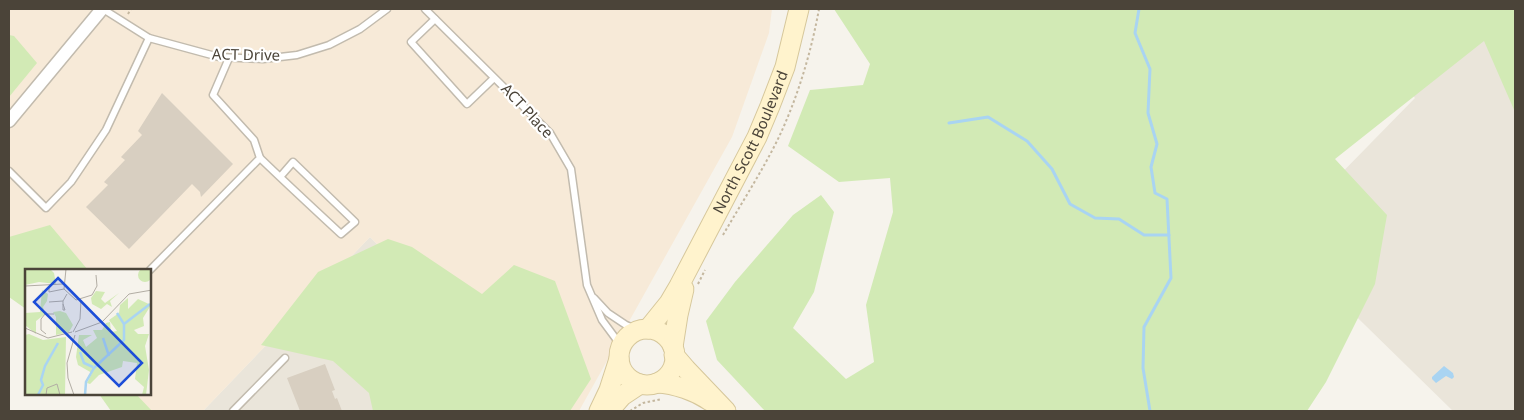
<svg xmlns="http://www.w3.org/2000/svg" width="1524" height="420" font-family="'Noto Sans',sans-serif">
<rect width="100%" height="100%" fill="#f6f3ec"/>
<g fill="#eae5da">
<path d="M1335,9H1515V411H1453L1277,239L1415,98Z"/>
<path d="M370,237L541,411H203Z"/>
</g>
<path fill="#f7ead8" d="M9,9H772L769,33L732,137L579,411H541L370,237L203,411H129L111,394H150V270H26L9,290Z"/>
<g fill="#d2eab5">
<path d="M834,9H1515V112L1484,41L1335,159L1387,215L1375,284L1326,382L1307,411H765L717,360L706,321L735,282L793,215L821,195L834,212L814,292L793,328L846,379L874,362L866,305L893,212L890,178L839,182L788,146L810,90L863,85L870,64Z"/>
<path d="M9,35L14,36L37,63L9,97Z"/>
<path d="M50,225L88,270H26V309L9,297V237Z"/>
<path d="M388,239L412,247L482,294L514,265L555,281L591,379L570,411H373L369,393L333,361L261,345L318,272Z"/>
<path d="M99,394H136L152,411H111Z"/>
</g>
<path fill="#a9d4f2" d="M1444,366L1453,373L1454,377L1452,379L1446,376L1436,383L1432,379V377Z"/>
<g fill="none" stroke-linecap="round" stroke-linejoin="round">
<g stroke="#a9d4f2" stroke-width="3">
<path d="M1139,9L1135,33L1150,69L1148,113L1157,144L1151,167L1155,193L1167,199L1171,278L1144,327L1143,368L1150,411"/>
<path d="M949,123L988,117L1027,141L1052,169L1070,204L1095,218L1119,219L1144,235H1169"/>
</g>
</g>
<g fill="#d8cfc1">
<path d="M162,93L233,164L201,197L200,192L192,184L129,249L86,207L108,185L104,182L125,160L121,157L142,135L138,131Z"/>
<path d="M325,364L335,390L332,391L335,399L337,398L342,411H300L287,378Z"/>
</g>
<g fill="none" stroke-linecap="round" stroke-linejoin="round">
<defs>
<g id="service">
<path d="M103,9L149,38L219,57L263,59L297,55L329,45L360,29L387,9"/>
<path d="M425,9L550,133L571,169L587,285L602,320L619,343L621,348"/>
<path d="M435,19L411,42L467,104L494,78"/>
<path d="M260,158C287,184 314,209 341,234L355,222L293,162L280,177"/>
<path d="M9,171L46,208L71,182L106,130L149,38"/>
<path d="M150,270L260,158L254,140L213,95L229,58"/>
<path d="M594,298L608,313L626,325L638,330"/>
<path d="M233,411L285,358"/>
</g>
<path id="minor" d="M9,121L102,9"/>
<g id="secondary">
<path id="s1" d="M648,329L669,303L679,286L757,137L770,106L785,67L799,9"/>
<circle cx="647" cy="357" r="28"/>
<path d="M673,347L678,315L684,289"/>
<path d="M674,355L686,369L726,411"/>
<path d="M657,383C675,384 695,391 710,401"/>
<path d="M599,411L609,390L619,359"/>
<path d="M609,411L622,396L640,384"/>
</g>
</defs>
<use href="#service" stroke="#c2bbae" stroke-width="9"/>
<use href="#minor" stroke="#c2bbae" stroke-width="15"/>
<use href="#secondary" stroke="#d6c79b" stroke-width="21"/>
<g stroke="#c4b79f" stroke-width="2" stroke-dasharray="2.5 2.5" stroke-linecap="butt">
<path d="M128,14L131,9"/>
<path d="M723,235C741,204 761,173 777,141C797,100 811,53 819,9"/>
<path d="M698,284L705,270"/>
<path d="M630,411L643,403L662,399"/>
</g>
<use href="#service" stroke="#fff" stroke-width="6"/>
<use href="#minor" stroke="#fff" stroke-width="12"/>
<use href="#secondary" stroke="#fff3cd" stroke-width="19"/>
</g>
<g text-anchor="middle" stroke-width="4.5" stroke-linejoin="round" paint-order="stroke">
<g font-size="15" fill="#4b4439" stroke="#fff">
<text transform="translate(246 55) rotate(1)" y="5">ACT Drive</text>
<text transform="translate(527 111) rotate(47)" y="5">ACT Place</text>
<text dy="5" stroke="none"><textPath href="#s1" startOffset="214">North Scott Boulevard</textPath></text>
</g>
</g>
<g transform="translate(25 269)">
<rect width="126" height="126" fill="#f6f3ec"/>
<path d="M113 6a7 7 0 1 1 14 0a7 7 0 1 1-14 0ZM0,0H25L29,4L31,15L14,13L0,16ZM17,21L23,25L22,32L18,38L20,45L11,52V65L0,56V44L15,43ZM71,22L80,23L76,30L80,34L94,24L85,32L87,38L82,35L76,40L67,35L66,29ZM103,29V40L113,30L126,36L118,49L119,57L109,61L113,65H124L120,77L124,101L121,126H117L119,118L110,110L112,94L98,92L97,98L74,106L65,115L62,114L67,104L53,96L51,88L54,66H67L58,71L61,78L72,69L68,61H77L81,54L85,53L86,63L92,62L84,51L94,44L95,36ZM35,42L41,44L48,56L44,63L31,66V48L28,43ZM4,65L18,71L41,68L40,126H0V66Z" fill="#d2eab5"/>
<path fill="none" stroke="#a9d4f2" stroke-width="2.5" d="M99,55L125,35M78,69L84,87M55,83L59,94L68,98M13,126L18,116L16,111L20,97L33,74M60,126L61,113L69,99L99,71V55L92,44"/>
<path fill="none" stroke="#b2ada4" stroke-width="1" d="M41,0L39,20L51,31L67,26L72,17L71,6M0,17L38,15M24,17V23L39,20M38,32V41H40L38,35M24,33L38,32L42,25M0,59L23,69L47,63M48,63L55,50L56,31M50,63L77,53L104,25L127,21M21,65L16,61V50L20,45H29M21,126L22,119L32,115L35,126M49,126L43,109L42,94L50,66"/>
<path fill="#1d4ed8" fill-opacity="0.15" stroke="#1d4ed8" stroke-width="2.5" d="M33,9L117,94L94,117L9,33Z"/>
<rect width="126" height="126" fill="none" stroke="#4b4439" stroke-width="2.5"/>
</g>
<rect width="1524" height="420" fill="none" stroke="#4b4439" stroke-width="20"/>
</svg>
